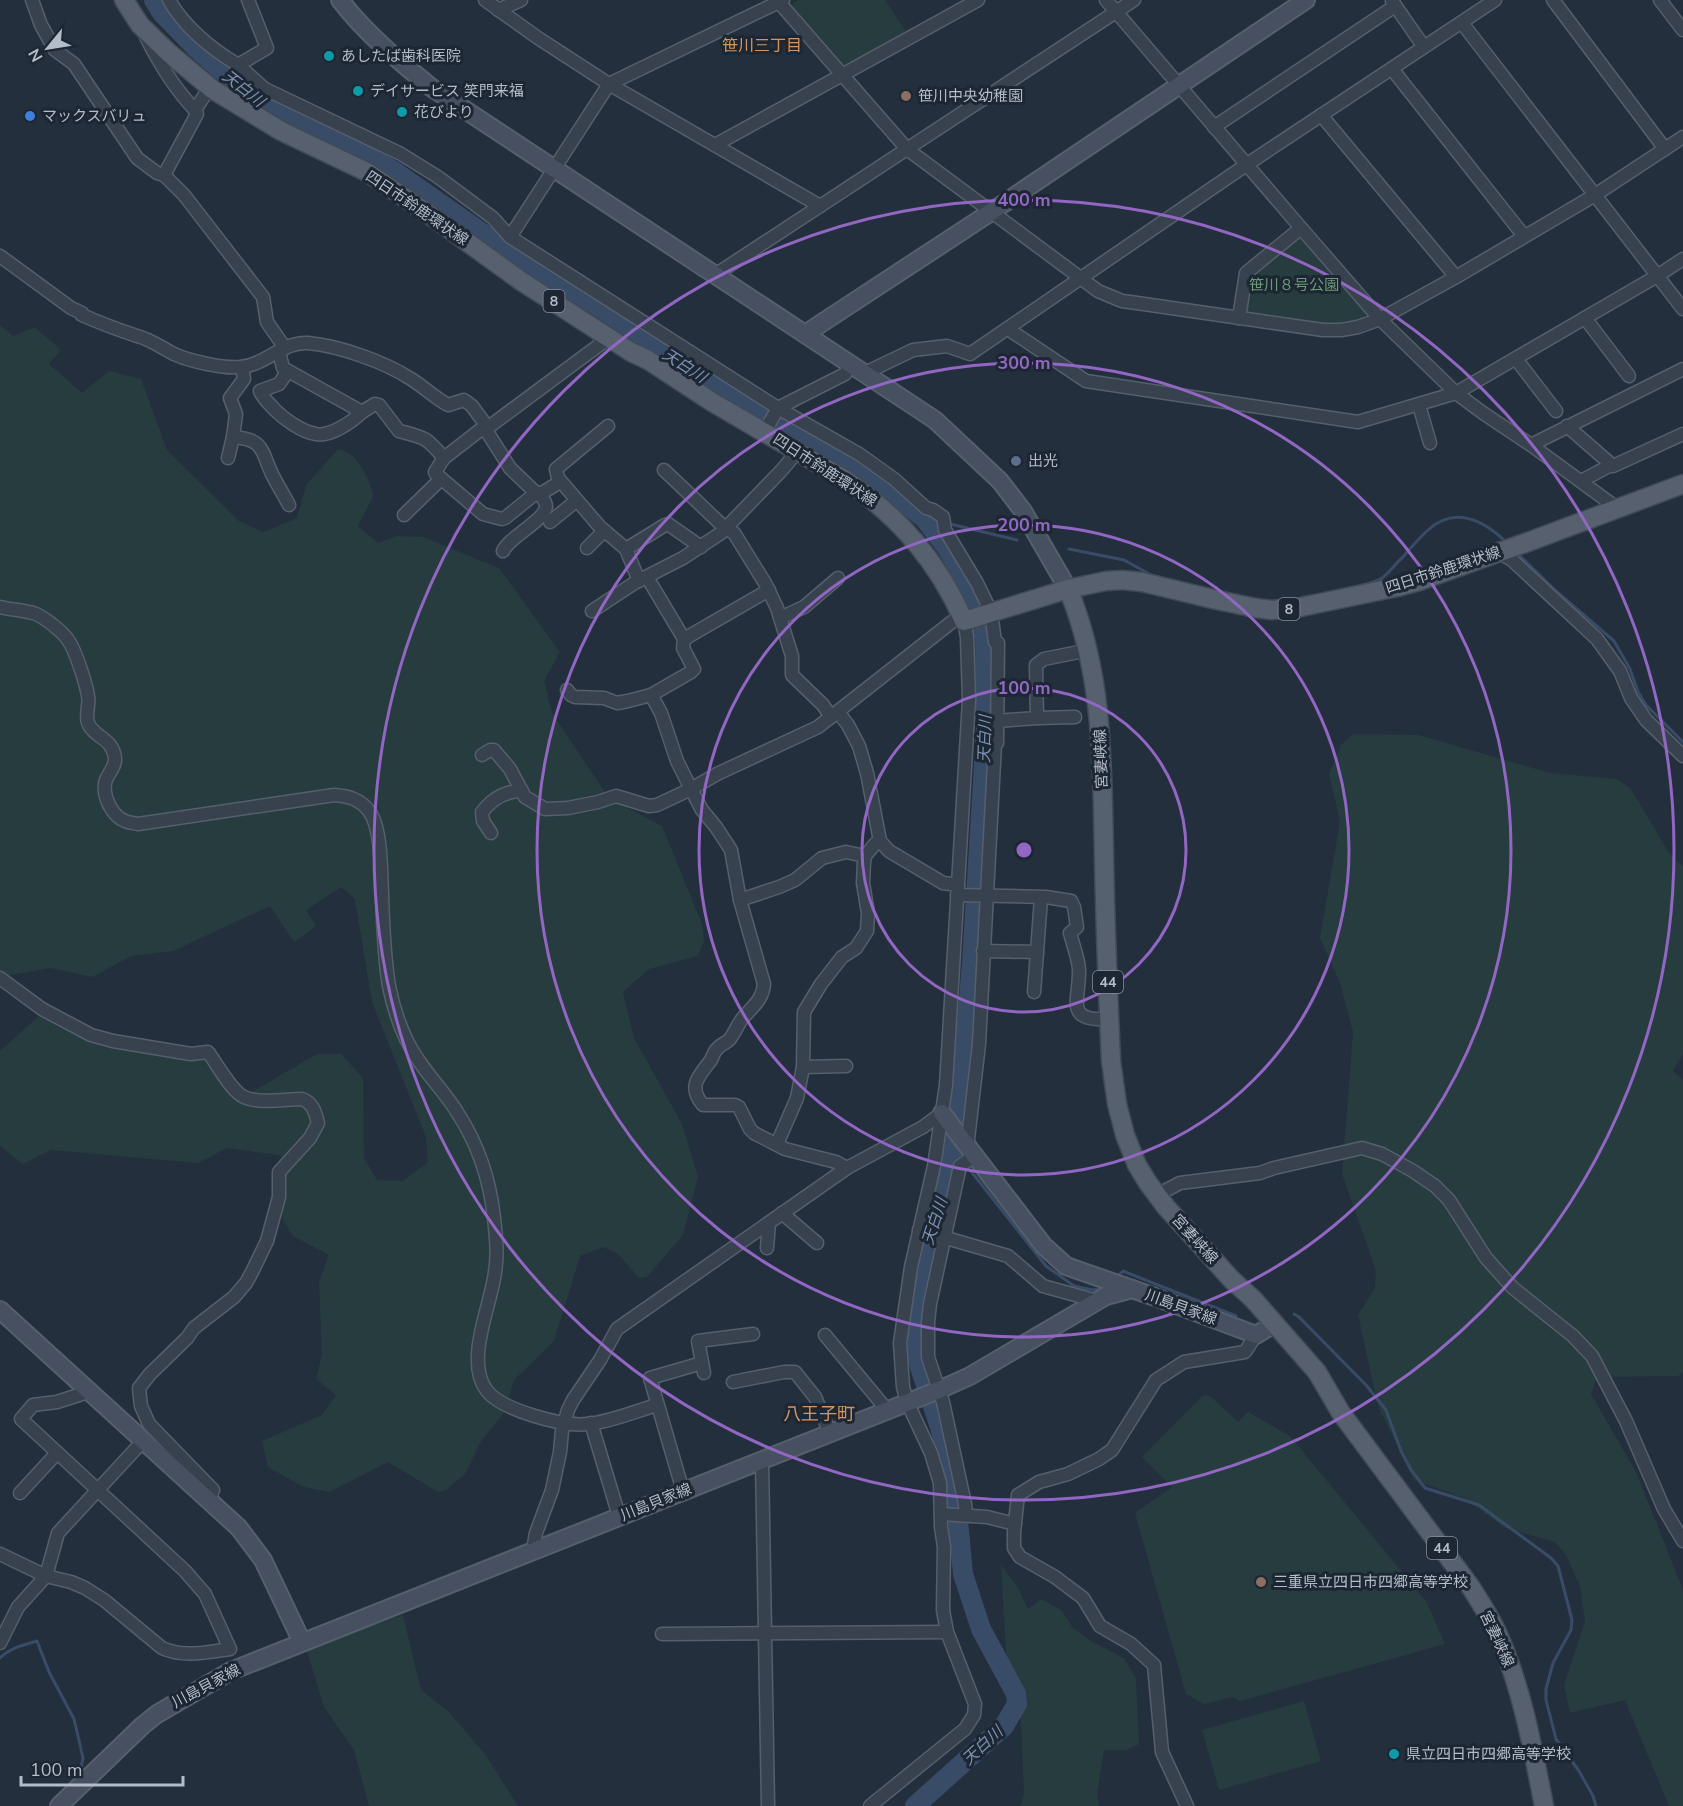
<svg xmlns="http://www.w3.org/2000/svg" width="1683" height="1806" font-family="'Nunito Sans','Noto Sans JP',sans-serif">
<rect width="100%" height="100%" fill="#242f3e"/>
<g fill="#263c3f">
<path d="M799,0H885L905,30L904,34L846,66L841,65L792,7L793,3Z"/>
<path d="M1296,239H1301L1366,314L1363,318C1326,330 1285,319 1247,313L1245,309L1250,277Z"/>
<path d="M0,325L13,336L35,327L61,350L49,364L82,393L109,371L141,379L167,450L239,521L263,532L297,518L306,485L338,449C360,454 367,477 374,495L358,526L378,543L397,536L423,537L499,568L560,652L544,681L552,713L609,798L662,826L702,924L704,941L698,956L649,969L623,992L634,1038L682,1124L698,1177L683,1235L647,1277L639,1278L618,1254L603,1247L580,1256L554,1341L514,1380L504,1413L481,1441L465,1474L446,1490L438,1492L388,1462L329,1492L304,1487L268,1467L262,1441L322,1415L336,1395L316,1379L322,1355L319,1282L329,1255L293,1236L279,1213L285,1160L279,1155L227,1148L198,1163L51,1150L23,1164L0,1146V1051L41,1014L171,1057H201L236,1101L317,1054H341L363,1078L364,1158L377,1180L403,1181L428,1162L426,1137L372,1002L355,899L341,887L306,910L316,926L294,942L270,906L173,951L131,956L92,977L51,968L9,975L0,970Z"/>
<path d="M1353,734L1418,735L1550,773L1617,779L1631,789L1669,853L1683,866V1054L1673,1071L1683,1080V1372L1678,1376L1597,1377L1591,1394L1637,1474L1683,1590V1806H1669L1625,1700L1570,1713L1564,1685L1585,1622L1580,1586L1566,1555L1555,1542L1505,1528L1464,1498L1414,1480L1378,1406L1358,1315L1375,1288L1376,1270L1342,1174L1353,1032L1340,983L1320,938L1340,821L1329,774L1341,745Z"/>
<path d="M1202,1396H1210L1238,1422L1248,1412L1290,1436L1426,1601L1445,1644L1240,1701L1233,1697L1204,1704L1186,1694L1135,1513L1172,1487L1142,1457Z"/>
<path d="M1001,1565L1017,1586L1028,1609L1041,1599L1061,1610L1073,1628L1089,1640L1124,1658L1136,1679L1139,1744L1127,1750H1104L1097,1794L1099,1806H1020L1024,1795L1021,1721L1006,1653Z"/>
<path d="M403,1615L421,1690L449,1712L485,1754L518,1806H369L354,1750L324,1707L306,1648Z"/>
<path d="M1304,1701L1321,1761L1219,1790L1202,1730Z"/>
</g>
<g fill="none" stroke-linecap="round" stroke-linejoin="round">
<g stroke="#394c67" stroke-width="3">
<path d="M924,518L940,522"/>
<path d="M946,523L1017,540"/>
<path d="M1069,549L1124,560L1153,576"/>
<path d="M1516,552L1556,591L1614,641L1630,669L1638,692L1646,705L1683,742"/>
<path d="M1356,587C1365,584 1374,583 1382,578C1389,573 1395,564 1402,558C1410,549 1418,539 1427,531C1454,505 1484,520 1507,543"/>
<path d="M953,1149L962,1160"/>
<path d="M966,1165L1046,1266L1074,1286L1093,1290L1101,1289"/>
<path d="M1118,1276L1123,1271L1236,1316"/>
<path d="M1294,1314L1299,1317L1366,1385L1386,1410L1401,1451L1411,1470L1425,1488L1479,1505L1551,1558L1558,1566L1572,1620L1571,1630L1553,1663L1546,1689V1700L1556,1739L1579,1771L1593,1796L1596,1806"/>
<path d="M0,1658C10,1648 23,1645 37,1641L49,1672L74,1719L83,1758L79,1778"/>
</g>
<path stroke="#394c67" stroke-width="20" d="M154,0L162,13L197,49L260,104L311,125L394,171L505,249L599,307L731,394L879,483L924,518L947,548L971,591L985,638L986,732L972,963L960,1105L948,1182L931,1221L915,1293V1352L940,1427L955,1488L963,1574L981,1629L1016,1694L1017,1704L1004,1726L915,1806"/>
<defs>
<g id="street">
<path d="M32,0L41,25L55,50L74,64L137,158L157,173L164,175L184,195L263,297L267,322L285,348"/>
<path d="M169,0C185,28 210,48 238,65L267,48L248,0"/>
<path d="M485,0L538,38L609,84L820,206"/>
<path d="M777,0L907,149L1098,291L1122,301L1137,303L1323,330H1341L1358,327L1380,319L1456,277L1595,195L1683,137"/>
<path d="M1106,0L1301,228L1380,319L1456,393L1483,413L1531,445L1617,508"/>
<path d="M1553,0L1665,149"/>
<path d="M1660,0L1683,30"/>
<path d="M1392,1L1424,47"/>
<path d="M498,10L521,0"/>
<path d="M1462,23L1683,309"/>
<path d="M146,37C159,63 175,89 195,110"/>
<path d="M238,65L265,89L401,154L438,177L493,218L510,237L778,408L859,454L894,479L926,508L933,510L943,517L945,530L977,583L991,612L995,642L998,643L997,743L995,744L979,1044L967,1148"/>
<path d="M1392,69L1524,236"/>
<path d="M1321,115L1456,277"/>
<path d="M1214,127L1395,6"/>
<path d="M715,145L978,0"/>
<path d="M164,175L197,114L195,110L210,87"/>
<path d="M510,237L609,84L783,0"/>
<path d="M0,256L71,308L82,313V315C100,323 119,330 137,336C150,339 162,348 174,354C189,361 224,369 241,367C265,365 284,341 308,343C340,346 385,362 411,379C424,387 435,398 448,405L464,400L472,406L488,428"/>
<path d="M715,275L1134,0"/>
<path d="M1239,318L1246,273L1301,228"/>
<path d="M1585,318L1629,376"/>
<path d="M1008,329L1086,381L1358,422L1456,393L1657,276L1683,259"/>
<path d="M279,352L283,368L362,412L375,404L379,405L399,431C426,438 426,437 444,458L484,427L510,468L536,493H542L560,482"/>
<path d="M1516,359L1556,411"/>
<path d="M288,371L279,384L260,391C263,399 270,404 275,410C284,419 302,432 316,434C330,437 352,422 362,412"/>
<path d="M863,374L913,350L947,346L970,354L1246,165L1495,0"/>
<path d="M1419,405L1430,443"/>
<path d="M608,426L556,469L558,478L600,527L626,549L639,581"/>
<path d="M1567,426L1613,466L1683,434"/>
<path d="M486,429L610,337"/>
<path d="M765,431L778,408L845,374L850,365"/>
<path d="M233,437C266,439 261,453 273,476C278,486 284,495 289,505"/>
<path d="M1531,445L1683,369"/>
<path d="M228,458L233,437L236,414L230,398L244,379L242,367"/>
<path d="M444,458L435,472L436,474L483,514L502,519L505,518L536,493"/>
<path d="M664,470L726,529L734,533L765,583L777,608L792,656V675L823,705L831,717"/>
<path d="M1581,481L1611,465"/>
<path d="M404,515L441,479"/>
<path d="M550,522L576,501"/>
<path d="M587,548L604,531"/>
<path d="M626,549L665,525L668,524L701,547"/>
<path d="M503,551C509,537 546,520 546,506C546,502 542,497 539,493"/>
<path d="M1497,552L1512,560L1597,639L1620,671L1631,698L1646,720L1683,756"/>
<path d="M0,607C11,610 25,610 36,614C45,618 63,632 68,640C75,649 86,683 88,696C90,704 85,714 88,723C94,738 113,738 115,758C116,767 107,774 105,783C103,797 112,816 125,821C129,823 134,823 138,824L334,795C348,796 360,799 369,811C382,828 381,873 382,895C383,925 384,956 389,986C394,1011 404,1040 419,1061C431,1079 446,1094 457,1112C478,1144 490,1180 494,1218C496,1236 498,1254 495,1272C491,1306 464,1361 487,1391C502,1410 563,1427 588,1424C610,1422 636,1411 657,1405"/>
<path d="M592,611L636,582L683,558L721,533L781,471L798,451"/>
<path d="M780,618L804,607L838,578"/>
<path d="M684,639L769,590"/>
<path d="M567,690L571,695L575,697L604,698L617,703L628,701L651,695L691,672L694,669L683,648L684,639L647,577"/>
<path d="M838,712L848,725L859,746L867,773L880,841L889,851L943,883L958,885"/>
<path d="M1037,718L1075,717"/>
<path d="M996,721L1037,718L1036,665L1044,659L1089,650"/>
<path d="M482,755L490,750H494L510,769L525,797L545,809L568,808L598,802L616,796L649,806L657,805L691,789L677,761L661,713L651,695"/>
<path d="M491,833L483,821L482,812C492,799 504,791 522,791"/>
<path d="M957,895L1046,897L1071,901L1074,907L1077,927L1070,933C1073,945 1078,957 1079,969C1080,1000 1063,1022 1109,1019"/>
<path d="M740,900L779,887L795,880L822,858L846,852L865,856"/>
<path d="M983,951L1037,952"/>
<path d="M0,978L42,1009L91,1035L113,1041L191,1054L208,1052C217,1064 231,1091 244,1097C259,1104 286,1099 302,1099C313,1103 315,1112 318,1123L310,1138L279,1172V1197L267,1241L252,1272L246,1283L234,1297L194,1328L187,1338L150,1374L139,1388L141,1406L149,1424L213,1490L209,1501"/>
<path d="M1034,992L1041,898"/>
<path d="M803,1067L846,1066"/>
<path d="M777,1144L797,1098L803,1067L804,1012L821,984L842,957L856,948L867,931L868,913L863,883L864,863L865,856L875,844L880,841"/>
<path d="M847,1168L836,1162L785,1149L754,1133L750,1129L739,1107L735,1105H703C687,1086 699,1076 711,1060C713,1056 714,1051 718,1048C721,1044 726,1043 729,1040C734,1034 737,1026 742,1019C751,1008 763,1000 764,984L740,900L731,850L716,827L702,810L691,789L717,774L818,727L962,614"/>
<path d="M1157,1195L1180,1183L1260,1173L1274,1168L1362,1148L1382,1154L1413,1171L1435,1186L1449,1200L1486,1258L1513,1288L1573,1336L1592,1356L1626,1421L1664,1509L1683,1541"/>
<path d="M782,1213L817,1243"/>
<path d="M919,1230L1008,1256L1043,1286L1097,1301"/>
<path d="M767,1248L769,1223"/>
<path d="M825,1335L887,1410"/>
<path d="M704,1373L698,1341L753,1334"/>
<path d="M733,1382L784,1372H795L815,1397L830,1433"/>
<path d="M591,1423L619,1516"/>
<path d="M762,1460L768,1806"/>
<path d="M683,1491L650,1378L702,1363"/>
<path d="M20,1493L57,1453"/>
<path d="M941,1514L987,1517L1015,1524"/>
<path d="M966,1515L965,1504L943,1402L928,1357V1322L930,1304L960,1166L974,1156"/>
<path d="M533,1550L536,1533L552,1490L560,1452L562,1431L568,1410L573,1400L600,1360L617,1329L847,1168L923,1127L942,1113"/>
<path d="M0,1554L46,1576L71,1582L85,1588L104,1600L162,1648C184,1658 207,1652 230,1649L205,1594L185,1571L21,1419L33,1405L57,1402L88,1392"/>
<path d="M662,1634L947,1632"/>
<path d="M0,1643L18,1607L46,1576L58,1533L143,1441"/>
<path d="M870,1806L965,1729L974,1715L975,1704L947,1632L943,1610L944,1547L941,1527L940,1483L931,1453L907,1402L903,1387L900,1343L911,1267L934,1166L946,1085L969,700L967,637L964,621"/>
<path d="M1187,1806L1162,1752L1154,1665L1131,1644L1100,1626L1083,1598L1055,1577L1020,1557L1014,1548V1532L1018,1495L1039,1482L1068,1474L1099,1459L1112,1450L1156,1380L1184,1362L1245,1352L1256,1335"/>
</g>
<g id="secondary">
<path d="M340,0C366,34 399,61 432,88L935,420L1000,481L1023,511L1068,589"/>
<path d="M805,334L991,212L1306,0"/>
<path d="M942,1113L1044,1246L1066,1266L1155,1297L1256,1335L1274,1324"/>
<path d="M0,1310L239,1528L263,1560L302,1642"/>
<path d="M59,1806L142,1726L157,1714L231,1671L939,1390L970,1376L1106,1296L1132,1289"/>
</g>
<g id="primary">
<path d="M124,0L140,25L169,53L212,89L281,131L367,172L423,210L521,281L631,352L648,360L712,402L846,480C900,518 937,560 964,621L1068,589L1106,581L1122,580L1142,582L1217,600L1256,608L1271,610L1296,608L1397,587L1419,581L1525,543L1683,484"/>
<path d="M1068,589C1104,675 1102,764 1104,855C1105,924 1108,993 1111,1061L1117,1104L1125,1135L1137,1165L1148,1183L1166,1207L1232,1280L1253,1299L1317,1372L1341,1413L1470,1586C1481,1603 1492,1620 1500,1639C1523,1692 1533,1750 1544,1806"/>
</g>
</defs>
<use href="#street" stroke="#565f6c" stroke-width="15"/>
<use href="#secondary" stroke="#565f6c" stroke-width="20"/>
<use href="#primary" stroke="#414a57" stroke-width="21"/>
<use href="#street" stroke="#38414e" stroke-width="12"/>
<use href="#secondary" stroke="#465061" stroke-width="16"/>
<use href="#primary" stroke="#56606e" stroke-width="18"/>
</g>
<g fill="none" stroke="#9266c3" stroke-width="3">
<circle cx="1024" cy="850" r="162"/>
<circle cx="1024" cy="850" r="325"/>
<circle cx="1024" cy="850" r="487"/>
<circle cx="1024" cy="850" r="650"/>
</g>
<g fill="#0f9aa8" stroke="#1d2633" stroke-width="2">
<circle cx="329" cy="56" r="6"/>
<circle cx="358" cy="91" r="6"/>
<circle cx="402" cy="112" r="6"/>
<circle cx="1394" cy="1754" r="6"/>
</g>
<g fill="#8d6e63" stroke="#1d2633" stroke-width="2">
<circle cx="906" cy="96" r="6"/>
<circle cx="1261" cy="1582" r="6"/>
</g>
<circle fill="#3f7fe0" stroke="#1d2633" stroke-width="2" cx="30" cy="116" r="6"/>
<circle fill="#5c6f8a" stroke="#1d2633" stroke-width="2" cx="1016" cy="461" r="6"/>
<g text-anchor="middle" stroke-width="6" stroke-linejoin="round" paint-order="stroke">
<g fill="#1d2633" stroke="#878f9c" stroke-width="1.5">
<rect x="543.5" y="290" width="21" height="22" rx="4.5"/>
<rect x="1278.5" y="598" width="21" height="22" rx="4.5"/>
<rect x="1093" y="971" width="30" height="22" rx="4.5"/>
<rect x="1427" y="1537" width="30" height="22" rx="4.5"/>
</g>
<g font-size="14" font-weight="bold" fill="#b4bcc9">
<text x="554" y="306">8</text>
<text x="1289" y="614">8</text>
<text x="1108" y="987">44</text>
<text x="1442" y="1553">44</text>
</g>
<g font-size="15" fill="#b4bcc9" stroke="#1d2633" text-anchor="start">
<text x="341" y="61">あしたば歯科医院</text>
<text x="370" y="96">デイサービス 笑門来福</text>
<text x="918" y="101">笹川中央幼稚園</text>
<text x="414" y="117">花びより</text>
<text x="42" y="121">マックスバリュ</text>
<text x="1028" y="466">出光</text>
<text x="1273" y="1587">三重県立四日市四郷高等学校</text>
<text x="1406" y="1759">県立四日市四郷高等学校</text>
</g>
<g font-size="15" fill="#b4bcc9" stroke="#1d2633">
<text transform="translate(417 208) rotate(34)" y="5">四日市鈴鹿環状線</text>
<text transform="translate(825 470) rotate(33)" y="5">四日市鈴鹿環状線</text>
<text transform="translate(1443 570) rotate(-18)" y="5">四日市鈴鹿環状線</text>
<text transform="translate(1101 759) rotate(-92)" y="5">宮妻峡線</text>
<text transform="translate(1195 1239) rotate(48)" y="5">宮妻峡線</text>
<text transform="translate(1181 1307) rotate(20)" y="5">川島貝家線</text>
<text transform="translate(656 1502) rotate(-22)" y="5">川島貝家線</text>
<text transform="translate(1497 1639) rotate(65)" y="5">宮妻峡線</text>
<text transform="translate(206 1686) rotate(-28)" y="5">川島貝家線</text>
</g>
<g font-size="15" fill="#6b9a76" stroke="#1d2633">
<text x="1294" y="290">笹川８号公園</text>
</g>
<g font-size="16" fill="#d59563" stroke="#1d2633">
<text x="762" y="51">笹川三丁目</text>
</g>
<g font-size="16" font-style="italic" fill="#7c92b1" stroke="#1d2633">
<text transform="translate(244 88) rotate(38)" y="6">天白川</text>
<text transform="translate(685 365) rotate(33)" y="6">天白川</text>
<text transform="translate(984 739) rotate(-88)" y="6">天白川</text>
<text transform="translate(934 1221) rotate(-72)" y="6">天白川</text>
<text transform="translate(982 1745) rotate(-43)" y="6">天白川</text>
</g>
<g font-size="18" fill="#d59563" stroke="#1d2633">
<text x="819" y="1420">八王子町</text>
</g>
</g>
<circle cx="1024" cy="850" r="9" fill="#9266c3" stroke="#1d2633" stroke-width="3"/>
<g font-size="18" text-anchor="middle" font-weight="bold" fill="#9266c3" stroke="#1d2633" stroke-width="6" stroke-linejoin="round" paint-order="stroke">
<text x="1024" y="206">400 m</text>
<text x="1024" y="369">300 m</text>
<text x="1024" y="531">200 m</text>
<text x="1024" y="694">100 m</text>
</g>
<g transform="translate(48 48) rotate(240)" stroke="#1d2633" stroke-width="4.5" paint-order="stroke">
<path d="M0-4.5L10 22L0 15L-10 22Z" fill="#b4bcc9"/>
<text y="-9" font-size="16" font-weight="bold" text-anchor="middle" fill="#b4bcc9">N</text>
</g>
<path d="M21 1776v9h162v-9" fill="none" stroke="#b4bcc9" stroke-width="3"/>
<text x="30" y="1776" font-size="18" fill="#b4bcc9" stroke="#1d2633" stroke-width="4.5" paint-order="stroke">100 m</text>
</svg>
